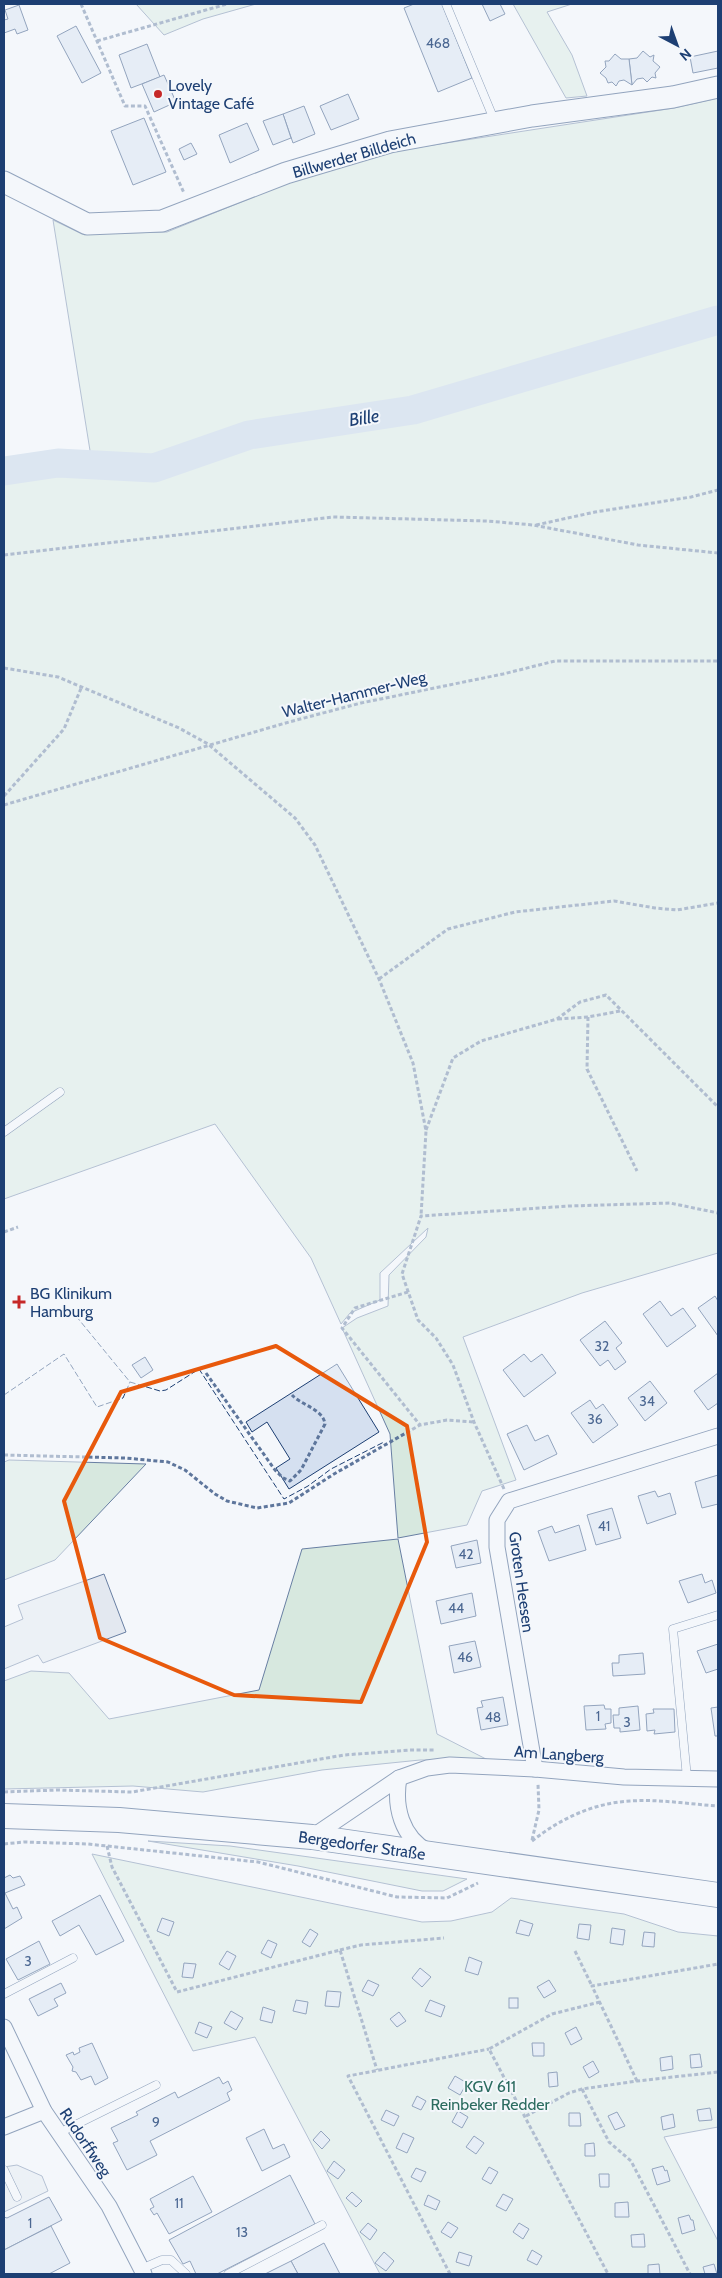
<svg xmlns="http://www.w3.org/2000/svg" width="722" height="2278" font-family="Cabin,sans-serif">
<rect width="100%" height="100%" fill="#f4f7fb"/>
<g fill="#d7e8df" stroke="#687fa3">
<path d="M136,4H256L203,19L164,35Z"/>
<path d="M513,4H572L547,12L572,55L587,96L566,98Z"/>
<path d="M718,98V310L602,343L408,405L257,433L393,422L416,417L718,327V1253L582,1293L463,1337L516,1480L482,1491L467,1525L398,1538L390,1434L342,1328L357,1318L388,1306L389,1275L426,1237L428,1228L380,1273V1300L350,1313L341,1324L311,1258L215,1124L4,1199V469L58,461L92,463L53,220L82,234L167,232L293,181L394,151L674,108Z"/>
<path d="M9,1460L146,1464L55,1560L4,1580V1462Z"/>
<path d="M398,1539L437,1734L488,1760H420L322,1770L203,1792L133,1786L4,1789V1681L31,1671L69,1673L109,1719L259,1690L302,1549Z"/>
<path d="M148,1841L230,1846L467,1879L443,1891H422L298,1866Z"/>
<path d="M92,1854L422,1922L451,1921L492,1912L511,1898L624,1914L678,1932L718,1936V2127L664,2137L718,2241V2274H380L255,2037L193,2051Z"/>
</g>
<g fill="#e3e8f0" stroke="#687fa3">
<path d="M104,1574L126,1632L43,1663L38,1655L4,1669V1627L23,1619L18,1605Z"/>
<path d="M17,2165L42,2176L48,2191L4,2212V2167Z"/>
</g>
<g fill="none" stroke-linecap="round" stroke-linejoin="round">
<path stroke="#bed0e5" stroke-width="29" d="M4,471L58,463L154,468L249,435L413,410L718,320"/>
</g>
<g fill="#d5e0f0" stroke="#1d3f73">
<path d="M414,4H442L472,78L438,92L404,8Z"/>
<path d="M482,4H500L505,14L490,21Z"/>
<path d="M19,5L28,30L17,34L15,29L4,33V20L8,19L5,10Z"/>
<path d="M76,26L101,73L82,83L57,36Z"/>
<path d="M147,44L160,77L131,88L119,55Z"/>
<path d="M643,51L650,57L654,55L653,61L660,67L655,73L656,78L652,77L647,82L643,78L637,79L632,85L629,59L637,58Z"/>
<path d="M718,51V68L693,73L690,57Z"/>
<path d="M615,54L621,59H629L632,85L624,80L619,81L616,86L612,82L608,83L606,78L600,73L606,67L605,61H609Z"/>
<path d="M164,75L176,102L154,112L142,84Z"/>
<path d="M348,94L359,119L331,130L320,106Z"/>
<path d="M304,106L315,134L293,143L283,114Z"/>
<path d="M283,114L291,138L273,145L263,121Z"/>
<path d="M144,118L166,172L133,185L111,131Z"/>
<path d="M247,123L259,150L230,163L219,135Z"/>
<path d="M191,143L197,154L184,160L179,149Z"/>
<path d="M715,1296L718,1301V1336L698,1308Z"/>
<path d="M660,1301L671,1316L683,1308L696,1326L667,1347L643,1314Z"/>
<path d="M605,1321L622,1343L616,1348L626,1362L615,1370L608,1360L600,1366L580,1340Z"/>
<path d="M524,1354L531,1362L542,1354L556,1373L524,1397L503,1370Z"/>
<path d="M145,1357L153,1370L141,1378L132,1365Z"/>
<path d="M337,1364L379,1432L289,1489L276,1468L290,1459L267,1422L252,1432L246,1422Z"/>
<path d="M718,1373V1403L708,1410L694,1391Z"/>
<path d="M650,1381L667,1403L645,1421L628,1398Z"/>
<path d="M590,1400L596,1409L603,1404L618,1425L593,1443L571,1413Z"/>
<path d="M527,1425L535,1441L548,1435L557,1454L524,1470L507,1434Z"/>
<path d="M718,1475V1504L702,1508L695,1482Z"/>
<path d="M655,1491L658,1497L670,1493L676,1514L647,1524L638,1496Z"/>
<path d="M612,1508L621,1538L596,1545L587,1515Z"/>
<path d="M579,1525L586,1550L549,1561L538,1531L552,1526L555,1533Z"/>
<path d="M477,1540L481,1563L456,1568L451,1546Z"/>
<path d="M702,1574L705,1583L712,1580L716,1593L688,1603L679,1581Z"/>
<path d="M472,1593L476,1616L441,1624L436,1601Z"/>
<path d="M475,1641L481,1667L454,1673L449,1646Z"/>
<path d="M718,1644V1669L706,1673L697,1651Z"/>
<path d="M643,1653L645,1674L613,1676L612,1663H619V1655Z"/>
<path d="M503,1697L508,1725L481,1730L477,1708L483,1707L481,1701Z"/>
<path d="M604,1705L605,1709H611V1723L605,1724L606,1729L586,1730L584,1706Z"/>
<path d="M638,1706L640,1730L620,1732V1728H614L613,1715H619V1708Z"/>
<path d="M718,1707V1736H715L711,1708Z"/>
<path d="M653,1709H674L675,1732L654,1734L655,1730L647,1731L646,1714L654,1713Z"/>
<path d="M10,1875L13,1878L20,1876L25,1885L5,1893L13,1909L17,1907L22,1918L4,1929V1878Z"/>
<path d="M100,1895L124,1941L96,1955L79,1925L60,1936L52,1921Z"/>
<path d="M162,1918L174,1922L169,1936L157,1931Z"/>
<path d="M520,1920L533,1924L529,1936L516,1933Z"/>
<path d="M579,1924L591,1925L589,1940L577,1938Z"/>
<path d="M612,1928L625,1930L623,1945L610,1943Z"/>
<path d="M310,1929L318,1934L310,1947L302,1942Z"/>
<path d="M644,1932L655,1933L654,1947L642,1946Z"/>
<path d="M268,1940L277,1944L271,1958L261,1953Z"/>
<path d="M39,1941L50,1964L18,1980L6,1959Z"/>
<path d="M227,1951L236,1956L229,1970L219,1964Z"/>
<path d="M469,1957L482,1962L478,1975L465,1971Z"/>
<path d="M184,1963L196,1964L193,1978L182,1977Z"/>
<path d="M420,1968L431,1977L422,1987L412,1978Z"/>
<path d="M368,1980L379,1985L373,1996L362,1991Z"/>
<path d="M549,1980L556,1991L544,1998L537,1987Z"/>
<path d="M61,1983L66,1993L54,1999L58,2006L38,2016L29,1999Z"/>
<path d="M327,1991L341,1992L339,2007L325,2006Z"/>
<rect x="509" y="1998" width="9" height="10"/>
<path d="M296,2000L308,2002L306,2014L293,2011Z"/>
<path d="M430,2000L445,2006L441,2017L425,2011Z"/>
<path d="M263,2007L275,2011L272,2023L260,2020Z"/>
<path d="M231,2011L243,2018L236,2030L224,2023Z"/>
<path d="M399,2012L406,2021L397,2027L390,2019Z"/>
<path d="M199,2022L212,2027L207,2038L195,2033Z"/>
<path d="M576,2027L582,2039L571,2045L565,2033Z"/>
<path d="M92,2043L108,2078L95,2085L91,2076L81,2080L76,2072L72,2071L73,2067L66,2055L73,2052L74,2055L80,2052L79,2048Z"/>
<path d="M532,2043H544V2056H533Z"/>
<path d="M700,2054L702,2067L691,2068L690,2055Z"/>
<path d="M672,2056L673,2069L661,2071L660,2058Z"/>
<path d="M593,2061L599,2072L589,2078L583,2067Z"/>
<path d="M557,2072L558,2086L549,2087L548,2073Z"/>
<path d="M455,2076L467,2083L460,2095L448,2088Z"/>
<path d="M219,2077L223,2084L228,2081L232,2090L227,2093L230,2100L150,2141L157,2155L127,2170L113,2143L118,2141L111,2128L138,2115L136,2112L175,2092L178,2098Z"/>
<path d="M417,2096L426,2101L421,2110L412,2106Z"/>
<path d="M710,2108L712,2120L699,2121L697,2110Z"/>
<path d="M386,2110L399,2116L394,2126L381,2120Z"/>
<path d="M458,2111L468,2117L462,2128L452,2122Z"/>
<path d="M617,2112L625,2126L615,2130L608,2116Z"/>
<path d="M569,2113H580L581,2126H569Z"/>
<path d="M673,2114L675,2127L663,2130L661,2117Z"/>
<path d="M264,2129L273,2149L284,2144L290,2157L262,2171L246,2138Z"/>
<path d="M321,2131L330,2140L322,2149L313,2140Z"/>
<path d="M403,2133L414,2138L407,2153L396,2148Z"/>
<path d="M474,2136L484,2143L476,2154L466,2147Z"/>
<path d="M594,2143L595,2156H585V2144Z"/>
<path d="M334,2161L345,2170L338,2179L327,2171Z"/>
<path d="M663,2166L665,2171L667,2170L670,2181L657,2185L652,2169Z"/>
<path d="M489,2167L498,2172L491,2184L482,2179Z"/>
<path d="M416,2168L426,2172L421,2182L411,2177Z"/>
<path d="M599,2174H609V2187H600Z"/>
<path d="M290,2175L315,2224L217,2274H196L190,2261L183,2264L169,2240Z"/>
<path d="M193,2176L212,2212L169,2234L157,2213L154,2215L150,2209L154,2207L150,2199Z"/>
<path d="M352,2192L362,2201L356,2207L346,2198Z"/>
<path d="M503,2194L513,2199L506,2211L496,2206Z"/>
<path d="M428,2195L440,2201L436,2210L424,2205Z"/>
<path d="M49,2197L62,2220L4,2250V2217L7,2218Z"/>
<path d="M628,2202L629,2217H615V2203Z"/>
<path d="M689,2215L691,2220H693L695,2230L682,2234L678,2218Z"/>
<path d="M448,2222L458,2228L451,2238L441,2232Z"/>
<path d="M368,2223L377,2230L370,2240L360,2232Z"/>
<path d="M519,2223L529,2229L523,2239L513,2232Z"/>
<path d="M51,2226L70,2263L49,2274H4V2250Z"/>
<path d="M644,2234L645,2247H632L631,2235Z"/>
<path d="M324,2243L340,2274H298L291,2261Z"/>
<path d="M532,2250L542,2256L537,2265L527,2260Z"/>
<path d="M384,2252L394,2261L386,2271L375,2263Z"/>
<path d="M459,2252L472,2256L469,2266L456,2262Z"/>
<path d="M291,2261L298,2274H265Z"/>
<path d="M659,2264L660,2274H648V2265Z"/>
<path d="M714,2264L717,2274H705L703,2267Z"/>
</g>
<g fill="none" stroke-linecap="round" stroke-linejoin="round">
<defs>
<g id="lane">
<path d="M446,4L495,122"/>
<path d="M4,1132L60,1092"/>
<path d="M687,1778L673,1629L718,1615"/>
<path d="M4,1994L73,1958"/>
<path d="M59,2133L156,2085"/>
<path d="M4,2170L17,2197"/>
<path d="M141,2269L162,2260H171L186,2274"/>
<path d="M228,2274L322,2225"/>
</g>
<g id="street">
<path d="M535,1769L497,1547V1520L509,1501L718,1436"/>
<path d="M399,1778C394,1806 401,1837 429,1852"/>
<path d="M312,1837L399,1778L427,1768L450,1765L535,1769L624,1777L718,1779"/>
<path d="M4,2027L44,2111L109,2206L144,2274"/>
<path d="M4,2127L44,2111"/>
</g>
<path id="secondary" d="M4,182L87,224L162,221L286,173L390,142L532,116L673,97L718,87"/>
<path id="primary" d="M4,1816L119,1820L312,1837L718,1895"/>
</defs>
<use href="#lane" stroke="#1d3f73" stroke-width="9"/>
<use href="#street" stroke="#1d3f73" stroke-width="17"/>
<use href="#secondary" stroke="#1d3f73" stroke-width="23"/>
<use href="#primary" stroke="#1d3f73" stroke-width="26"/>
<g stroke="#5e769c" stroke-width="3" stroke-dasharray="4 2.5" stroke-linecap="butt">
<path d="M81,4L125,106H145L184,193"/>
<path d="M97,41L227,4"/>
<path d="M536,525L595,512L691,497L718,490"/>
<path d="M4,555L333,517L487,521L533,525L638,545L718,553"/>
<path d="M4,668L58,677L179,728L208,744L295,818L315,845L379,979L413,1063L426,1131L421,1216"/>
<path d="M4,796L64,729L82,686"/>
<path d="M4,805L289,722L361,703L503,674L555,661H718"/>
<path d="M379,979L448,929L515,912L614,901L655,908L677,910L718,903"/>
<path d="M588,1017L587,1069L637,1171"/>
<path d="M558,1019L588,1017L620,1011"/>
<path d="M426,1130L453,1058L481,1041L557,1019L580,1002L606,995L718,1107"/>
<path d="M4,1232L18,1227"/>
<path d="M408,1292L355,1308L342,1328L420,1425"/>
<path d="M206,1373L275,1470L283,1478L290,1481L301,1470L325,1424C323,1409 301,1405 292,1395"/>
<path d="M4,1455L125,1458L168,1462L185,1470L215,1494L227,1501L257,1508L289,1503L334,1474L420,1425L447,1420L474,1422"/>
<path d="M504,1489L474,1422L453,1365L436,1338L418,1320L402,1274L421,1216L569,1206L670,1203L718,1213"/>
<path d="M4,1792L57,1790L132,1792L344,1755L410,1750H436"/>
<path d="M532,1840L539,1810L538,1784"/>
<path d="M532,1841C560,1819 593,1803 630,1801C659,1799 689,1804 718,1806"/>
<path d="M4,1844L24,1842L88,1844L258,1862L397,1897L447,1898L478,1883"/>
<path d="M107,1846L112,1867L177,1992L340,1950L377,2070"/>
<path d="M340,1950L361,1945L444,1938"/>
<path d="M575,1951L592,1986"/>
<path d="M600,2002L552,2014L489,2049L608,2274"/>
<path d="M637,2081L592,1986L718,1964"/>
<path d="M582,2089L609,2142L631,2161L690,2274"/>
<path d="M526,2116L569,2093L582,2089L637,2081L718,2072"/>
<path d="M450,2274L348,2076L489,2049"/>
</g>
<use href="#lane" stroke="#f4f7fb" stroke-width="8"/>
<use href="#street" stroke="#f4f7fb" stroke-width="15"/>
<use href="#secondary" stroke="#f4f7fb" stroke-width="21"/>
<use href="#primary" stroke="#f4f7fb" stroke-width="24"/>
<g stroke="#1d3f73" stroke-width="1" stroke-dasharray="6 2.5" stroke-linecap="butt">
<path d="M76,1316L130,1382L160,1391L166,1390L199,1369L284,1499L308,1486L331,1469L384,1442"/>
<path d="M4,1395L64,1354L97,1407L123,1398L130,1382"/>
</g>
</g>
<path d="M0 0H722V2278H0ZM276,1346L407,1426L427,1542L361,1702L234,1695L100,1638L64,1501L121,1392Z" fill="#f4f7fb" fill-opacity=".55" fill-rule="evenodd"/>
<path fill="none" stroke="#e8590c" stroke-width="4" stroke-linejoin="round" d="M276,1346L407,1426L427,1542L361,1702L234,1695L100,1638L64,1501L121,1392Z"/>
<g fill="#c62828" stroke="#f4f7fb" stroke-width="2">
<circle cx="158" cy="94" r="5"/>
<path d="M16.5 1294.5h5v5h5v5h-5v5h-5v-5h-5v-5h5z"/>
</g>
<g text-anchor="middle" stroke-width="4" stroke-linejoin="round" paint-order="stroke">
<g font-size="14" fill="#4b6792">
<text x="438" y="48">468</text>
<text x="602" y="1351">32</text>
<text x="647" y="1406">34</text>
<text x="595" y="1424">36</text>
<text x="604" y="1531">41</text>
<text x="466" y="1559">42</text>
<text x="456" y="1613">44</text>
<text x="465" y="1662">46</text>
<text x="598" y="1721">1</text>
<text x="493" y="1722">48</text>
<text x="627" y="1727">3</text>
<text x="28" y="1966">3</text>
<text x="156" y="2127">9</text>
<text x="179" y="2208">11</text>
<text x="30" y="2228">1</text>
<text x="242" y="2237">13</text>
</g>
<g font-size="16" fill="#1d3f73" stroke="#f4f7fb" text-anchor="start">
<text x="168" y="91">Lovely<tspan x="168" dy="18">Vintage Café</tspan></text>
<text x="30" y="1299">BG Klinikum<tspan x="30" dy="18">Hamburg</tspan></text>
</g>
<g font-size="16" fill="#1d3f73" stroke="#f4f7fb">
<text transform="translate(354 155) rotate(-16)" y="6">Billwerder Billdeich</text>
<text transform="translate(354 694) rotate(-14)" y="6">Walter-Hammer-Weg</text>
<text transform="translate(522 1582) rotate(82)" y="6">Groten Heesen</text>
<text transform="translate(559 1754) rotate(4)" y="6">Am Langberg</text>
<text transform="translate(362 1845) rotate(8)" y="6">Bergedorfer Straße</text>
<text transform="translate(86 2142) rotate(56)" y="6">Rudorffweg</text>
</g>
<g font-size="16" fill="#2c6c60" stroke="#f4f7fb">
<text x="490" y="2092">KGV 611<tspan x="490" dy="18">Reinbeker Redder</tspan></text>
</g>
<g font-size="18" font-style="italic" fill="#1d3f73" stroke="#f4f7fb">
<text transform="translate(364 418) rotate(-9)" y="6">Bille</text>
</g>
</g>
<rect width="722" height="2278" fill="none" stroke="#1d3f73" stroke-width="10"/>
<g transform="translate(677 45) rotate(139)" stroke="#f4f7fb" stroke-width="4" paint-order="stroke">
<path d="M0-4L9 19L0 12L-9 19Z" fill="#1d3f73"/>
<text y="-8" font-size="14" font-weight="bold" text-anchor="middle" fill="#1d3f73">N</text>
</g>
</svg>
